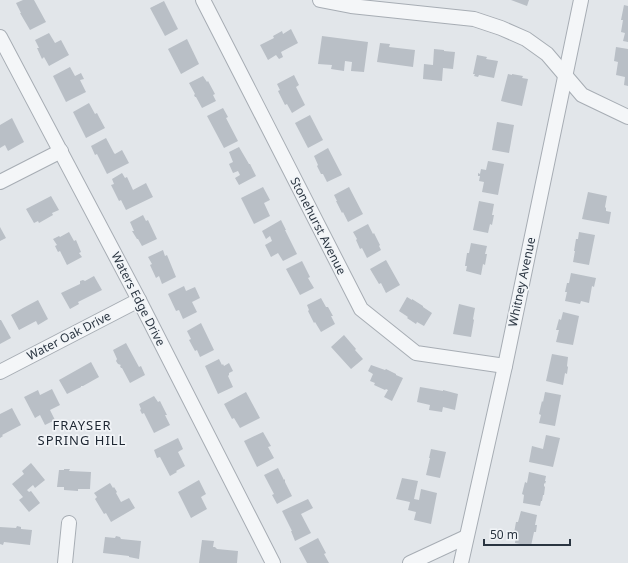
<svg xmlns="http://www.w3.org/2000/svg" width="628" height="563" font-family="'Noto Sans',sans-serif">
<rect width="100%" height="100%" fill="#e2e6ea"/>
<g fill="#b9bfc6">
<path d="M23,0H34L46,22L30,30L20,13H21L16,3Z"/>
<path d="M511,0H529L527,6Z"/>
<path d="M164,1L178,29L165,36L150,8Z"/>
<path d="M624,5L628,6V42L623,41L625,33L621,32L623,20H621Z"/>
<path d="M291,29L298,43L281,52L283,57L279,59L276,55L268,60L260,45L274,38L273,36L282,31L283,34Z"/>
<path d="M49,33L55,43L61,40L69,55L49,66L44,57L42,59L37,48H39L35,40Z"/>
<path d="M322,36L368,42L364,72L351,71L352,62L345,61L344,71L331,69L332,65L318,64Z"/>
<path d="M187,39L199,64L181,74L168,49Z"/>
<path d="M380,43L390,44L389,47L415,50L413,67L377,62Z"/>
<path d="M616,47L628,49V86L624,85L625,77L616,75L618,62L614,61Z"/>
<path d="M434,49L444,50V51L455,52L453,69L443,68L442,81L423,79L424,64L433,65Z"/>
<path d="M477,55L487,57L486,59L498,61L494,78L479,75L478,77L474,76L475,74H473Z"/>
<path d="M70,67L75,76L81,73L84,79L80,80L86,92L66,102L53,76Z"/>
<path d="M508,74L512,75V74L523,76L522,78L528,79L522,106L501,101Z"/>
<path d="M294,75L299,85L296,87L305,105L292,113L287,104L285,105L278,91L280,90L277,84Z"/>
<path d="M203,76L207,82L208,81L215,94L213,95L216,101L202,108L196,97H195L194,95L195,94L189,83Z"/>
<path d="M89,103L95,114L97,113L99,117L105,128L86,138L73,112Z"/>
<path d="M223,108L228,117L226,118L238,141L224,148L207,116Z"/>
<path d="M310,115L323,140L308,148L295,123Z"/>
<path d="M12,118L24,142L8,151L5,145L0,148V125Z"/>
<path d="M497,122L514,125L509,153L492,150Z"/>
<path d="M106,138L114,153L115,154L122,150L129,163L107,174L97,154L95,155L91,146Z"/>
<path d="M239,147L249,164H250L256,176L239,185L235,178L240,175L238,171L233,173L229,164L233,162L229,152Z"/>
<path d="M328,148L342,175L327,182L323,174H321L317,166L318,165L314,156Z"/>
<path d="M488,161L504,164L498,195L482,192L484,182L479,181L480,176H478V173L480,174L481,169L486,170Z"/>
<path d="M122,173L125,178L127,177L133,190L146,183L153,197L126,210L121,200L119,201L111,185L114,184L112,179Z"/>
<path d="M263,187L270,200L264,203L270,216L254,224L241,198Z"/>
<path d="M349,187L363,214L348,222L343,212L342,213L336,201H337L334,195Z"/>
<path d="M588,192L607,196L605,207L606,208V211L611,212L609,224L582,219Z"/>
<path d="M51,196L59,210L52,213L53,215L39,223L38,221L34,223L26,209Z"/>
<path d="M479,201L494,204L492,215H494L492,225L490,224L488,233L473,230Z"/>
<path d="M143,215L146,221L148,220L157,239L142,246L138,239H137L132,231H134L130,222Z"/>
<path d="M281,220L286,230H285L297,254L283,261L278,253L271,257L265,245L272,241L270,236L266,239L262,231Z"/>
<path d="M368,224L373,234L374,233L380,245L379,246L381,250L367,258L362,248L360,249L356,240L357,239L353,232Z"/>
<path d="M0,227L6,238L0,241Z"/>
<path d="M69,232L74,241L76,240L81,252L79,253L82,257L67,265L60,251L58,252L55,246L57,245L53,239L59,236L60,237Z"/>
<path d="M579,232L595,235L589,265L573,262L575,251H574L576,239H578Z"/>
<path d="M471,243L487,246L485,254H487L485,265L483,264L481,275L466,271L467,266H465L467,253H469Z"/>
<path d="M163,250L165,256L167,255L176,277L162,284L159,276L156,278L150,265L152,264L148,257Z"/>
<path d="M386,260L400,285L386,293L381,283L379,284L370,269Z"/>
<path d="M302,261L310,277L308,278L314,288L300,295L286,269Z"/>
<path d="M571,273L596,278L594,287L592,286L589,303L581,301L580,304L565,301L567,292H565L567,283H569Z"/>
<path d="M94,276L102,290L78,302L79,304L70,309L61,293L80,284V281L83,280L85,281Z"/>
<path d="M184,286L186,291L195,287L200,298L192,302L197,312L183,319L179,310L176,311L168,294Z"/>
<path d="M407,297L412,300V299L423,306V307L432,313L424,326L417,322L416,324L407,318L408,317L399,311Z"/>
<path d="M321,298L326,307H328L333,316H331L335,324L321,332L315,322L314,323L308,311L309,310L307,305Z"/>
<path d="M38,300L48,319L38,325L36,321L19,330L11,315L23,308Z"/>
<path d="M459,304L475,308L473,319L474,320L471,337L453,334Z"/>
<path d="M563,312L579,316L573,345L556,342L559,330H556L559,319L561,320Z"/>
<path d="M0,320H1L11,338L0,344Z"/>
<path d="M201,323L214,350L200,357L197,350L195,351L189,340L191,339L187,331Z"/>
<path d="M344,335L356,349L355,350L363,359L351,369L331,347Z"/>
<path d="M126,343L139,367L141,366L145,375L130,383L122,368H121L120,366L121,365L118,364L116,361L117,359L113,350Z"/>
<path d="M552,354L568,357L567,366L568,367L567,374L565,373L563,385L546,381Z"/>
<path d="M219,359L222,365L223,364L224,366L229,363L233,371L229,373V375L228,376L233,387L218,394L205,366Z"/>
<path d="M91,362L99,377L83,386H81V387L67,394L59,380Z"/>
<path d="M371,365L385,370L386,369L396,374V375L403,378L392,401L384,397L388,390L386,389L385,390L374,385L375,383L370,381L373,374L368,371Z"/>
<path d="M420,387L443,391V390L458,394L455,410L443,407L442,412L429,410L430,405L417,402Z"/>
<path d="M52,389L60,405L50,410L55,420L45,425L40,415L35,418L24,397L38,390L40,395Z"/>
<path d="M246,392L260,418L240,428L234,418L232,419L224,404Z"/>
<path d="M545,392L561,395L555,426L539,423L541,415L539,414L542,401L543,402Z"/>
<path d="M154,396L158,402L160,401L167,415H165L170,425L154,433L144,413L142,414L140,410L141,409L139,404Z"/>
<path d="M12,408L21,425L2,435L3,436L0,438V414Z"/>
<path d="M263,432L271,446L268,447L274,458L257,467L244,441Z"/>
<path d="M546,435L560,438L553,467L529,462L532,446L543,449Z"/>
<path d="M178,438L183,449L178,452L185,466L176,471L177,472L170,476L160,457L157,458L154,450Z"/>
<path d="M431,449L446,452L440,478L426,475L430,458H429Z"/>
<path d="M31,463L45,480L35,488L33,485L27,490L29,492L31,491L40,503L29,512L19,500L23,497L12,484L24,474L22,471Z"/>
<path d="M278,468L284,480L285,479V482L292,496L277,504L272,495L274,494L264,475Z"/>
<path d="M64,469H70L69,471L91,472L90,489H78V491L64,490V487H57L59,470H64Z"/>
<path d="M529,472L546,476L545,481H546L545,484L544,483V486L545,487L544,495H543L542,501H541L540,506L523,503L524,495L522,494L525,482L527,483Z"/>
<path d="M402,478L418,481L414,499L419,500L421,489L437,493L431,524L414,520L416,512L408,510L410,502L396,499Z"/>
<path d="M199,480L206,494L201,497L207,509L191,518L178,492Z"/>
<path d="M110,483L113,488L114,487L117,492L116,493L121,502L129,498L135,508L111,522L106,513L104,514L95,499L97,497L94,493Z"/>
<path d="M308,499L313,508L301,514L311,533L295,541L291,531H292L282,511Z"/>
<path d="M521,511L537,515L535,525H537L536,532H534L531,546L515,543L516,534L514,533L516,522H518Z"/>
<path d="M17,526L21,527V529L32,530L30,545L4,542L3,545L0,544V527L16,528Z"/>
<path d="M116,536L120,537L121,539L141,541L139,559L129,557V556L103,553L105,537L115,538Z"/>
<path d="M318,538L326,553L324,554L329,563H307L299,548Z"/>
<path d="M202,540L214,541L213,547H215L217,549L238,551L237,563H199Z"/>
</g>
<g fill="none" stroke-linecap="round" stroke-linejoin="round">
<defs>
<g id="minor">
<path d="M203,0L361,309L416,353L505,366"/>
<path d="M320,0L351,6L474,19L501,28L526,39L547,54L582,95L628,117"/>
<path d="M0,37L139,300L273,563"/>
<path d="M0,182L61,151"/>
<path d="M0,372L139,300"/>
<path d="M65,563L69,523"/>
<path d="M410,563L466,537"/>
<path d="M461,563L505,366L581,0"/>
</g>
</defs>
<use href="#minor" stroke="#a7adb4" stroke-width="16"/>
<use href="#minor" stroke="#f4f6f8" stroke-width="14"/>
</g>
<g text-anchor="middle" stroke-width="3.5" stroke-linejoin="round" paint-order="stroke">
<g font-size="12" fill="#2a3541" stroke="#f1f4f7">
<text transform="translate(318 226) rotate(63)" y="4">Stonehurst Avenue</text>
<text transform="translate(522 282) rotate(-78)" y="4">Whitney Avenue</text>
<text transform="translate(138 299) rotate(63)" y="4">Waters Edge Drive</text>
<text transform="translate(69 336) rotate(-27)" y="4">Water Oak Drive</text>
</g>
<g font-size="13" letter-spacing="1" fill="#1d2632" stroke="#f1f4f7">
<text x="82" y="430">FRAYSER<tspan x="82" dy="15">SPRING HILL</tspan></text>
</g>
</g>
<path d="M484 539v6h86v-6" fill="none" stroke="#2a3541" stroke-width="2"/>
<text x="490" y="539" font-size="12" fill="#2a3541" stroke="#f1f4f7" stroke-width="3" paint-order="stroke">50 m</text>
</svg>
